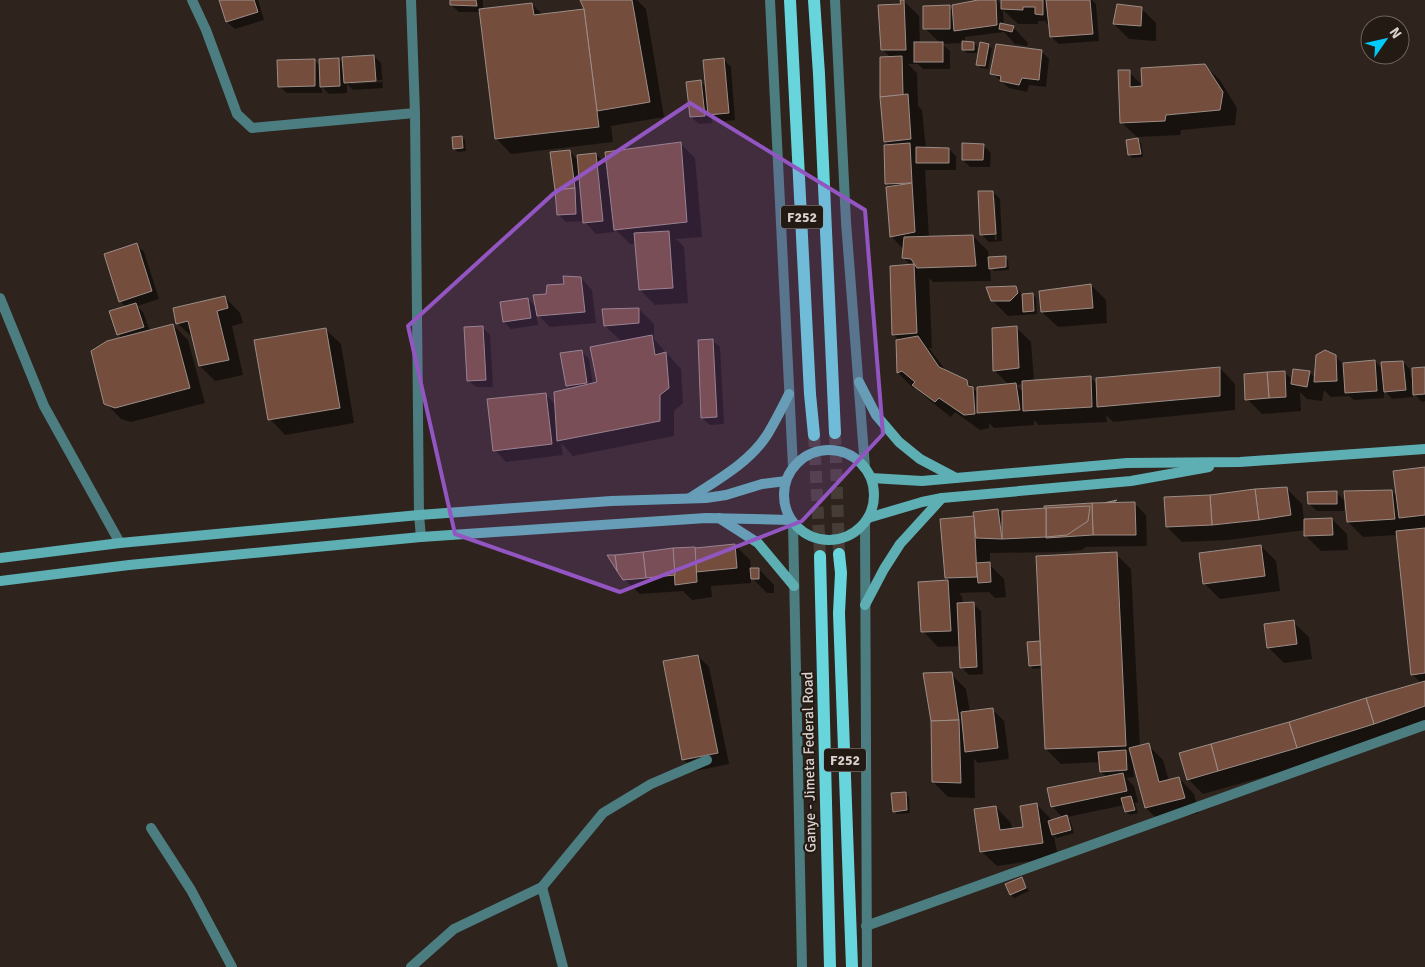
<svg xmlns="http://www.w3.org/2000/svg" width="1425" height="967" font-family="Signika,sans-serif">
<rect width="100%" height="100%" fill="#2e231d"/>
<g fill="#0007" fill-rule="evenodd">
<path d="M220,0H258L264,20L235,29L227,22Z"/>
<path d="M451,0H483V10L532,4L543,15L586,10L590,0H637L646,9L664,117L611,126L613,142L511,154L496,138L481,12H459L451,5Z"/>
<path d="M986,0H997L1002,5L1009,0H1092L1096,4L1099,41L1059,44L1051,37L1050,27L1045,21H1038V24H1018L1003,10L1004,25L1013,27L1028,43L1027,46L1015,44L1004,32L965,37V43H974L977,46V53H967L963,49V43L942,44L950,51V69H923L918,64H908L917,73L918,106L922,110L926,149H949L956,156V170H925L929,237L973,236L988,251L989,258L1005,257L1008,260L1009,270L994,271L990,267L991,281L933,282L929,278L932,348H929L946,371L966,381L978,393L1009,385L994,370L1016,327L1031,342L1034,381L1091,378L1097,384L1220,368L1235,384V410L1113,422L1106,415L1107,422L1039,425L1034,420V425L994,428L989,423V428L980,430L955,412L951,417L929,400L916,387L913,388L898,373L897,341H900L893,334L911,265L904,258V250L891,236V188L887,183L890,146L886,142L891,58L882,49L904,1L919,16L920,43H940L925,28L950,7L954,11ZM1023,384V392L1016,385Z"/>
<path d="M1141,8L1156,23V41L1129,39L1114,24Z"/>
<path d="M988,45L992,49L988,69L981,68L978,64Z"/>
<path d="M1041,51L1049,59L1046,87L1029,85L1027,92L1009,88L992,73Z"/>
<path d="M374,56L381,63L383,88L353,90L347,84V93L329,94L322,87V93H287L279,86L314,60L320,66L339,59L344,65ZM382,80V82L351,84V82Z"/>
<path d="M723,59L731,67L735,120L717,122L711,116L712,123L699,124L691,117L700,81L707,89Z"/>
<path d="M1204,65L1220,80L1237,108L1235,125L1181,130L1180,135L1137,137L1121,122L1129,72L1143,86Z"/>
<path d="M461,137L465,140L466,151L458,152L454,149Z"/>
<path d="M1138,140L1141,143L1143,157L1132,158L1129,155Z"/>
<path d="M680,143L695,158L702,237L676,239L684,247L688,303L655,305L640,290L636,244H630L613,227L614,232L596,234L584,221L566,222L558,214L569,151L578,160L596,154L608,166Z"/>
<path d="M983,145L991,153L990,167H970L963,160Z"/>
<path d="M993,192L1000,199L1002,241L989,242L981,234ZM992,198H995L997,240H995Z"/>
<path d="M136,245L144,252L159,299L137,306L143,312L150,331L173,325L188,340L205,403L131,422L121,419L106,403L122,339L118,334L126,307L120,301Z"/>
<path d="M581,278L592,290L596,323L550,327L536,313L538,325L511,329L504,322L528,299L537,308L547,295Z"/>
<path d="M1091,285L1106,300L1107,323L1058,327L1042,312Z"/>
<path d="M1015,287L1023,295L1032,294L1036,298L1037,314L1008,316L992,300Z"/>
<path d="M225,297L240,313L243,323L232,326L243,375L215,381L200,366L193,338L177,323Z"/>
<path d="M639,309L654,324V339L681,369L683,403L674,411V436L573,456L561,443L563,455L506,462L495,450L545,394L556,405L572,389L567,385L582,352L589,359L593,384L599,383L622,342L605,326Z"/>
<path d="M482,327L490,335L493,387H476L468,380Z"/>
<path d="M325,329L341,344L354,423L285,435L270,419Z"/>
<path d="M712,340L720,347L724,424L710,425L702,418Z"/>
<path d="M1335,356L1343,364L1375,361L1383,370L1403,362L1410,369L1411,378L1425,369V401L1422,402L1412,392L1413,397L1392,399L1384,390V398L1354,400L1349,396L1331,397L1324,390L1322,401L1307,399L1300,392L1301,411L1262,414L1247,399L1285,373L1293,380L1309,372L1316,379Z"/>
<path d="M1425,469V726L1312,763L1203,794L1188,779L1421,683L1412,674L1398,535L1363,537L1348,522L1392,491L1398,497Z"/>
<path d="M1287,489L1302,504L1304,520L1332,519L1347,534L1348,550L1321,551L1306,536V530L1228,540L1182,542L1167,527L1210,496Z"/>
<path d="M1336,492L1344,500V511H1317L1309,504Z"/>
<path d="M1117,501L1119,504H1135L1146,515L1147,546L1086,547L1082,550L1062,552L990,553V565L1004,579L1006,597L995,598L989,592L959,593L962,597L963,604H973L981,611L983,674L969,675L961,667L960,646L938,647L923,631L920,583L949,581L946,578L975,517L998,510L1003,515L1044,510L1042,507L1099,505Z"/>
<path d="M735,545L750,560L751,569H759L774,585V593H767L751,577V583L711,586L712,597L692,600L683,591L640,594L624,579Z"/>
<path d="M1261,546L1276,561L1280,591L1220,599L1204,583Z"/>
<path d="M1116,554L1131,569L1140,747L1148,745L1163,760L1169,781L1179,778L1194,794L1199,813L1161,823L1146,808L1135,765L1133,766L1134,777L1126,778L1134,786L1138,802L1135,803L1138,813L1130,815L1126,812L1124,805L1067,817L1070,820L1074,833L1057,838L1054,836L1058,857L997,866L981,851L996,807L1011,823L1012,829L1024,828L1037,805L1053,821L1063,818L1052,806L1107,777L1101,772L1100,762L1061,764L1046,749L1042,668L1033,669L1030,665L1039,643Z"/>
<path d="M1293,622L1309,637L1312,659L1284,663L1268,647Z"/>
<path d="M698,656L709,667L729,764L695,771L683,759Z"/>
<path d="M951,674L966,689L970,712L993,710L1004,721L1009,759L978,763L974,759L975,798L948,797L933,782Z"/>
<path d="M905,793L909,797L910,813L897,814L894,811Z"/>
<path d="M1021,879L1029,891L1014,898L1011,895Z"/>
</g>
<g fill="#744d3d" stroke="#9c8d87">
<path d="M219,0H254L258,12L226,22Z"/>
<path d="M450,0H476L477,6L450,5Z"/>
<path d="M580,0H632L650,102L597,111L584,9Z"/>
<path d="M900,0H904L906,50H881L878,5L901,4Z"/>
<path d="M978,0H996L997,25L954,31L952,5Z"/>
<path d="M1001,0H1043V15L1035,14V7H1023V10L1001,9Z"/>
<path d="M1046,0H1090L1093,34L1050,37Z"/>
<path d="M532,3L534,15L584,9L599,127L495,139L479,9Z"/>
<path d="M1117,4L1142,7L1141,26L1113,24Z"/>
<path d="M950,5V29H923V6Z"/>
<path d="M1000,23L1014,26L1012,32L999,29Z"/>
<path d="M962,41L974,42V50H962Z"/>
<rect x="914" y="42" width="29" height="20"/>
<path d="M980,42L989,44L985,66L976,65Z"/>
<path d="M996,44L1042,50L1039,80L1022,78L1019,85L1000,81L1001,76L990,74Z"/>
<path d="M374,55L376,81L344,83L342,57Z"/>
<path d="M902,56L903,95L880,97V57Z"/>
<path d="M339,58L340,86L320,87L319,59Z"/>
<path d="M724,58L729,113L708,115L703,60Z"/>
<path d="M315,59V86L278,87L277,60Z"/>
<path d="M1205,64L1223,92L1220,110L1166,115L1165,121L1120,123L1118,70H1130V87L1142,86L1141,68Z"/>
<path d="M701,80L705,116L690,117L686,82Z"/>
<path d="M908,94L911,139L884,142L880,97Z"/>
<path d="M462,136L463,148L453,149L452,137Z"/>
<path d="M1138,138L1141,154L1128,155L1126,140Z"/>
<path d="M681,142L687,222L614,230L605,152Z"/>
<path d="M910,143L912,183L885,184L884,145Z"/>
<path d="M962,143L984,144L983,160H962Z"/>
<path d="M916,147L949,148V163H916Z"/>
<path d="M570,150L575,188L555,190L550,152Z"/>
<path d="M596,153L603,221L583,223L577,155Z"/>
<path d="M912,183L915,232L890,237L886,187Z"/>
<path d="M575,188L576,214L557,215L555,190Z"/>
<path d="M978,191H993L996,234L980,235Z"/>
<path d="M669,231L673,288L639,290L634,233Z"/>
<path d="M973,235L976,266L917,268L911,259L902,258L904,237Z"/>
<path d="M137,243L152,291L119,302L104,254Z"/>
<path d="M1006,256V267L989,269L988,257Z"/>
<path d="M914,264L917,333L892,335L890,266Z"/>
<path d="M563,276L581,277L585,312L537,316L533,295L546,294L547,285L564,284Z"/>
<path d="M1091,284L1093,308L1041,312L1039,291Z"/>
<path d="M1016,286L1018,293L1010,301H991L986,287Z"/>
<path d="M1033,293L1034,311L1023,312L1022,294Z"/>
<path d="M225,296L228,308L217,311L229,360L199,366L188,321L176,324L173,308Z"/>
<path d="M528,298L531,318L503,322L500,302Z"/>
<path d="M136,303L144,327L117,335L109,311Z"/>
<path d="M639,308V323L604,326L602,309Z"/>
<path d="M173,324L190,388L115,408L104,404L91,351L107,341Z"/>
<path d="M483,326L486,380L467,381L464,327Z"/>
<path d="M1017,326L1019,368L993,371L992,328Z"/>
<path d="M326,328L340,408L268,420L254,340Z"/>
<path d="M652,335L655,355L666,352L669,388L660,395V421L557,441L554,392L597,382L590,347Z"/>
<path d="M918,336L939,367L967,380L968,386L973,387L975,414L964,415L939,398L935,402L912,385L915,382L902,371L897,373L896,340Z"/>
<path d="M713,339L717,417L701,418L698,340Z"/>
<path d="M582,350L587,383L566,386L560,353Z"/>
<path d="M1325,350L1336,355L1337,381L1314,382L1316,355Z"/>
<path d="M1375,360L1377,391L1345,393L1343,363Z"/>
<path d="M1403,361L1406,390L1384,392L1381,362Z"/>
<path d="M1220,367V396L1097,407L1096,378Z"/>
<path d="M1425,367V394L1413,395L1412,368Z"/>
<path d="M1293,369L1310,371L1307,387L1291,384Z"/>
<path d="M1285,371L1286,397L1269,398L1267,372Z"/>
<path d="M1267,372L1269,398L1245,400L1244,374Z"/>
<path d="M1091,376L1092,407L1023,411L1022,381Z"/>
<path d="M1016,383L1020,410L977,413V387Z"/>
<path d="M546,393L552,444L493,451L487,399Z"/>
<path d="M1425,467V515L1399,518L1393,471Z"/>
<path d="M1287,487L1291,515L1259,520L1255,489Z"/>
<path d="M1255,489L1259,520L1212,525L1210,495Z"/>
<path d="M1392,490L1395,519L1347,522L1344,491Z"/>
<path d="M1337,491V504H1308L1307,492Z"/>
<path d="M1210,495L1212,525L1166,527L1164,497Z"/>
<path d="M1117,500L1088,521L1090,506Z"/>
<path d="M1135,502L1136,535H1093L1092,503Z"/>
<path d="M1092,503L1093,535L1046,538L1044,506Z"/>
<path d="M1090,506L1088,521L1067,535L1046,537V508Z"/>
<path d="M1046,508V537L1002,539V511Z"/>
<path d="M998,509L1002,539L976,538L973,512Z"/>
<path d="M974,516L977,577L945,578L940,519Z"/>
<path d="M1332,518L1333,535L1304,536V519Z"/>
<path d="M1425,528V673L1411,675L1396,531Z"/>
<path d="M735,544L737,568L696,572L695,548Z"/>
<path d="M1261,545L1265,576L1203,584L1199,553Z"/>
<path d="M695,547L697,582L675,585L673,548Z"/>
<path d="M673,548L675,575L646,578L643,552Z"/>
<path d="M643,552L646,578L623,580L617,571L615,555Z"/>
<path d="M1117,552L1126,746L1045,749L1036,556Z"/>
<path d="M607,555H615L617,571Z"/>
<path d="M990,562L991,582L978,583L976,563Z"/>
<path d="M750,568H759V579H751Z"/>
<path d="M948,580L951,631L921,632L918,582Z"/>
<path d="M974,602L977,667L960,668L957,603Z"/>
<path d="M1294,620L1297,644L1267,648L1264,624Z"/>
<path d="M1040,641L1041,665L1029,666L1027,642Z"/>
<path d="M698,655L718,753L682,760L663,661Z"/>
<path d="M952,672L959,720L931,721L923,673Z"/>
<path d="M1425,681V706L1374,724L1366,698Z"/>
<path d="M1366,698L1374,724L1297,748L1289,722Z"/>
<path d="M993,708L998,748L965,752L961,712Z"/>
<path d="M959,720L961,783L932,782L931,721Z"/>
<path d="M1289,722L1297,748L1218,771L1211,744Z"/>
<path d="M1149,743L1159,782L1179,777L1185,798L1145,808L1129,748Z"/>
<path d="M1211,744L1218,771L1187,780L1179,753Z"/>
<path d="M1126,750L1127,770L1100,772L1098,752Z"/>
<path d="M1123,773L1127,791L1051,807L1047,788Z"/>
<path d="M906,792L907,810L893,812L891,793Z"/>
<path d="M1131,796L1135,810L1125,812L1121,798Z"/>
<path d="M1037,803L1043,843L980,852L974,809L996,806L1000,830L1023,827L1020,806Z"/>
<path d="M1067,815L1071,830L1052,835L1048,821Z"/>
<path d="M1022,877L1026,888L1010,895L1005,884Z"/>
</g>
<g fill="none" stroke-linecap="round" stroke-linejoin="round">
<g stroke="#473d37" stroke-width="12" stroke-dasharray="12 6" stroke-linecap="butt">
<path d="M835,433L839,554"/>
<path d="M814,435L820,556"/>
</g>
<g stroke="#4c7d80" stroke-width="10">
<path d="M192,0L206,30L237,114L252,128L415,113"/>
<path d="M411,0L415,113L419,515L421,537"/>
<path d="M770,0L793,467"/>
<path d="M835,0L846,222L865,468"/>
<path d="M0,298L44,406L120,543"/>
<path d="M793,523L802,967"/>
<path d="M865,524L867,967"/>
<path d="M151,828L191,890L232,967"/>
<path d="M542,887L563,967"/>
<path d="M866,926L1425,725"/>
<path d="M411,967L454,929L542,887L603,813L651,784L707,760"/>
</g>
<g stroke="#5dafb4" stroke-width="10">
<path d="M859,382L876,415L899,442L920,459L956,478"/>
<circle cx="829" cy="495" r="45"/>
<path d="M871,478L922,481L1127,463L1240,462L1425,449"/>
<path d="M690,498C717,480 749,463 767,435C775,422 782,408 789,394"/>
<path d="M719,518L758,543L794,586"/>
<path d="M868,518L922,502L942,498L1131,481L1209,467"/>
<path d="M0,558L120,543L419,515L611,501L706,498L726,495L762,484L786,481"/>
<path d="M0,581L129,565L421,537L706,518L791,520"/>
<path d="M865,605L884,569L900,544L942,498"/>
</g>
<g stroke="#68d5dc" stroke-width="12">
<path d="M790,0L810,394L814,435"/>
<path d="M814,0L819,74L835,433"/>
<path d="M839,554L841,573L839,613L852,967"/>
<path d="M820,556L830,967"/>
</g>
</g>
<path fill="#9255c2" fill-opacity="0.2" stroke="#9255c2" stroke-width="4" stroke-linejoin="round" d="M690,103L865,210L883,434L802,521L620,592L455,534L408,326L553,194Z"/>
<g text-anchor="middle" stroke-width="4" stroke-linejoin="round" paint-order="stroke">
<g fill="#241a14" stroke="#a19995" stroke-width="1">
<rect x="781" y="205.5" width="42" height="23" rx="4"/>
<rect x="824" y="748.5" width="42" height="23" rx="4"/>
</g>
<g font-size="14" font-weight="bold" fill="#d7d0cc">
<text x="802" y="222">F252</text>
<text x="845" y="765">F252</text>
</g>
<g font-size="15" fill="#d7d0cc" stroke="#241a14">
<text transform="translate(809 762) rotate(-91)" y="5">Ganye - Jimeta Federal Road</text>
</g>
</g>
<g transform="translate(1385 40) rotate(56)"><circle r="24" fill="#241a14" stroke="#6c635e"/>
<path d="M0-4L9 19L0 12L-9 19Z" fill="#03cbf9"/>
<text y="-8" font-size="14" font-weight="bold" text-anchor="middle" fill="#d7d0cc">N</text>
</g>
</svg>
